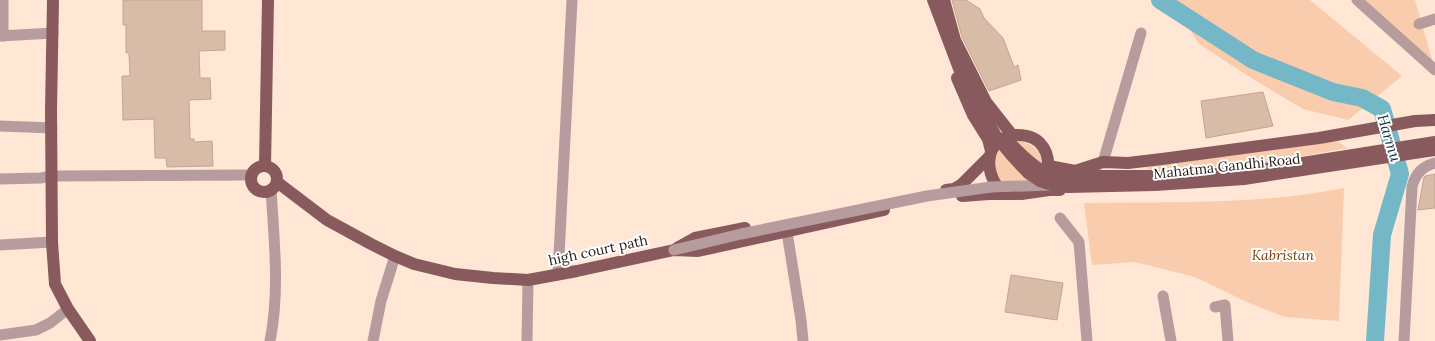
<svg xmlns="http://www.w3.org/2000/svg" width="1435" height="341" font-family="Lora,serif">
<rect width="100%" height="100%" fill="#ffe6d5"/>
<g fill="#f8ccad">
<path d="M1171,0H1310L1402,76L1348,120L1303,109L1253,79L1199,44Z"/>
<path d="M1363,0H1415L1434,66Z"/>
<path d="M1018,141C1033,143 1042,152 1043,168L1025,190L999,180C991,161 995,145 1018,141Z"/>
<path d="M1337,141L1347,148L1287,159L1249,165L1152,171L1145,167Z"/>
<path d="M1344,188L1339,321L1285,317L1249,303L1195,277L1135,262L1092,265L1084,203C1171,202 1259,205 1344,188Z"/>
</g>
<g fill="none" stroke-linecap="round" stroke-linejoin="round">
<path stroke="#74b7c6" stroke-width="18" d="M1160,0L1253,60L1333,92L1362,98L1382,109L1400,174L1382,235L1375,341"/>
</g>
<g fill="#d9bca7" stroke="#c2a592">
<path d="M123,0H202V31H225V50L199,51L200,78H210L211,99L189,100L190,139H194V142L212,141L213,166L167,167L166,158H155L154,119L123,120L122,76H130L129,53H126V25H123Z"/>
<path d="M952,0H966L980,9L984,18L1003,38L1014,67L1018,65L1021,80L989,91L962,37Z"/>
<path d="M1263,92L1273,126L1206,138L1201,101Z"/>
<path d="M1435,174V208L1418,210L1424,177L1425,176Z"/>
<path d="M1011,275L1063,283L1057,320L1005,312Z"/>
</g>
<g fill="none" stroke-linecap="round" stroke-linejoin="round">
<g stroke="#b79c9e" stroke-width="11">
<path d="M1357,0L1435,70"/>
<path d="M1419,24L1435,19"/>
<path d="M0,36L53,33"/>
<path d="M3,36V0"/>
<path d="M0,126L52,128"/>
<path d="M1103,162L1141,33"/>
<path d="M0,179L41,178L52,176L251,175"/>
<path d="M1060,218L1079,242L1087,341"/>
<path d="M787,232L801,320L803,341"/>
<path d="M0,245L52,242"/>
<path d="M558,275L572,0"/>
<path d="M1163,296L1171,341"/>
<path d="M1215,307L1225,305L1228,341"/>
<path d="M0,335L36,330L50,323L68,309"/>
<path d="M270,341C280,291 274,240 271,189"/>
<path d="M373,341L381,301L395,256"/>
<path d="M527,341L528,280"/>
<path d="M1404,341L1412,187C1415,174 1422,166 1435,163"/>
</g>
<g stroke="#885a5e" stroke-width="12">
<path d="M53,0L51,110L52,242L55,284L68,309L90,341"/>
<path d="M944,0L955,40L986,102L1012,135"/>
<path d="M957,78L973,115L988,139L991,151"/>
<path d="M1012,135C1022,135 1031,135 1039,142C1052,155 1052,181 1034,190C1025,195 1016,194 1006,194C1002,191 998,187 995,183C987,169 986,150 1001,140C1004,138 1009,136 1012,135Z"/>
<path d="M265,166L268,0"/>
<path d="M1049,166L1101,176H1184L1246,172L1435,142"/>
<circle cx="264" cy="179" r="13"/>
<path d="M1075,171L1103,162L1128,163L1162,159L1319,138L1415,121L1435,120"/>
<path d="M277,182L327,220L371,244L395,256L414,264L455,274L493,278L528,280L577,271L674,250L698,251L884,210"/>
<path d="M946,190L954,189L962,184L989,157"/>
<path d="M1021,194L1049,190H1060"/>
<path d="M962,196L989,194H1006"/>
<path d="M677,248L695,238L745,228"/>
</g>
<path stroke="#b79c9e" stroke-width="11" d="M674,250L741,234L927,196L991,187L1052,185"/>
<g stroke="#885a5e" stroke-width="12">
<path d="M933,0L964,82L998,139L1012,156L1028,173L1040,181L1052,185L1068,187L1155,185L1244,179L1435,150"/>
<path d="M1013,146C1041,175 1049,177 1088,179"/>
</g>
</g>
<g text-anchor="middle" stroke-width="4" stroke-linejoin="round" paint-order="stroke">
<g font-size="14" fill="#251a13" stroke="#fff">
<text transform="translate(1227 166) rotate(-6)" y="5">Mahatma Gandhi Road</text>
<text transform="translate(598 250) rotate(-12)" y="5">high court path</text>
</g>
<g font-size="14" font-style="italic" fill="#763d04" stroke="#fff">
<text x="1283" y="260">Kabristan</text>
</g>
<g font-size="15" font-style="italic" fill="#11323a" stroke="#fff">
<text transform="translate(1389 138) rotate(73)" y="5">Harmu</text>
</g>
</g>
</svg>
